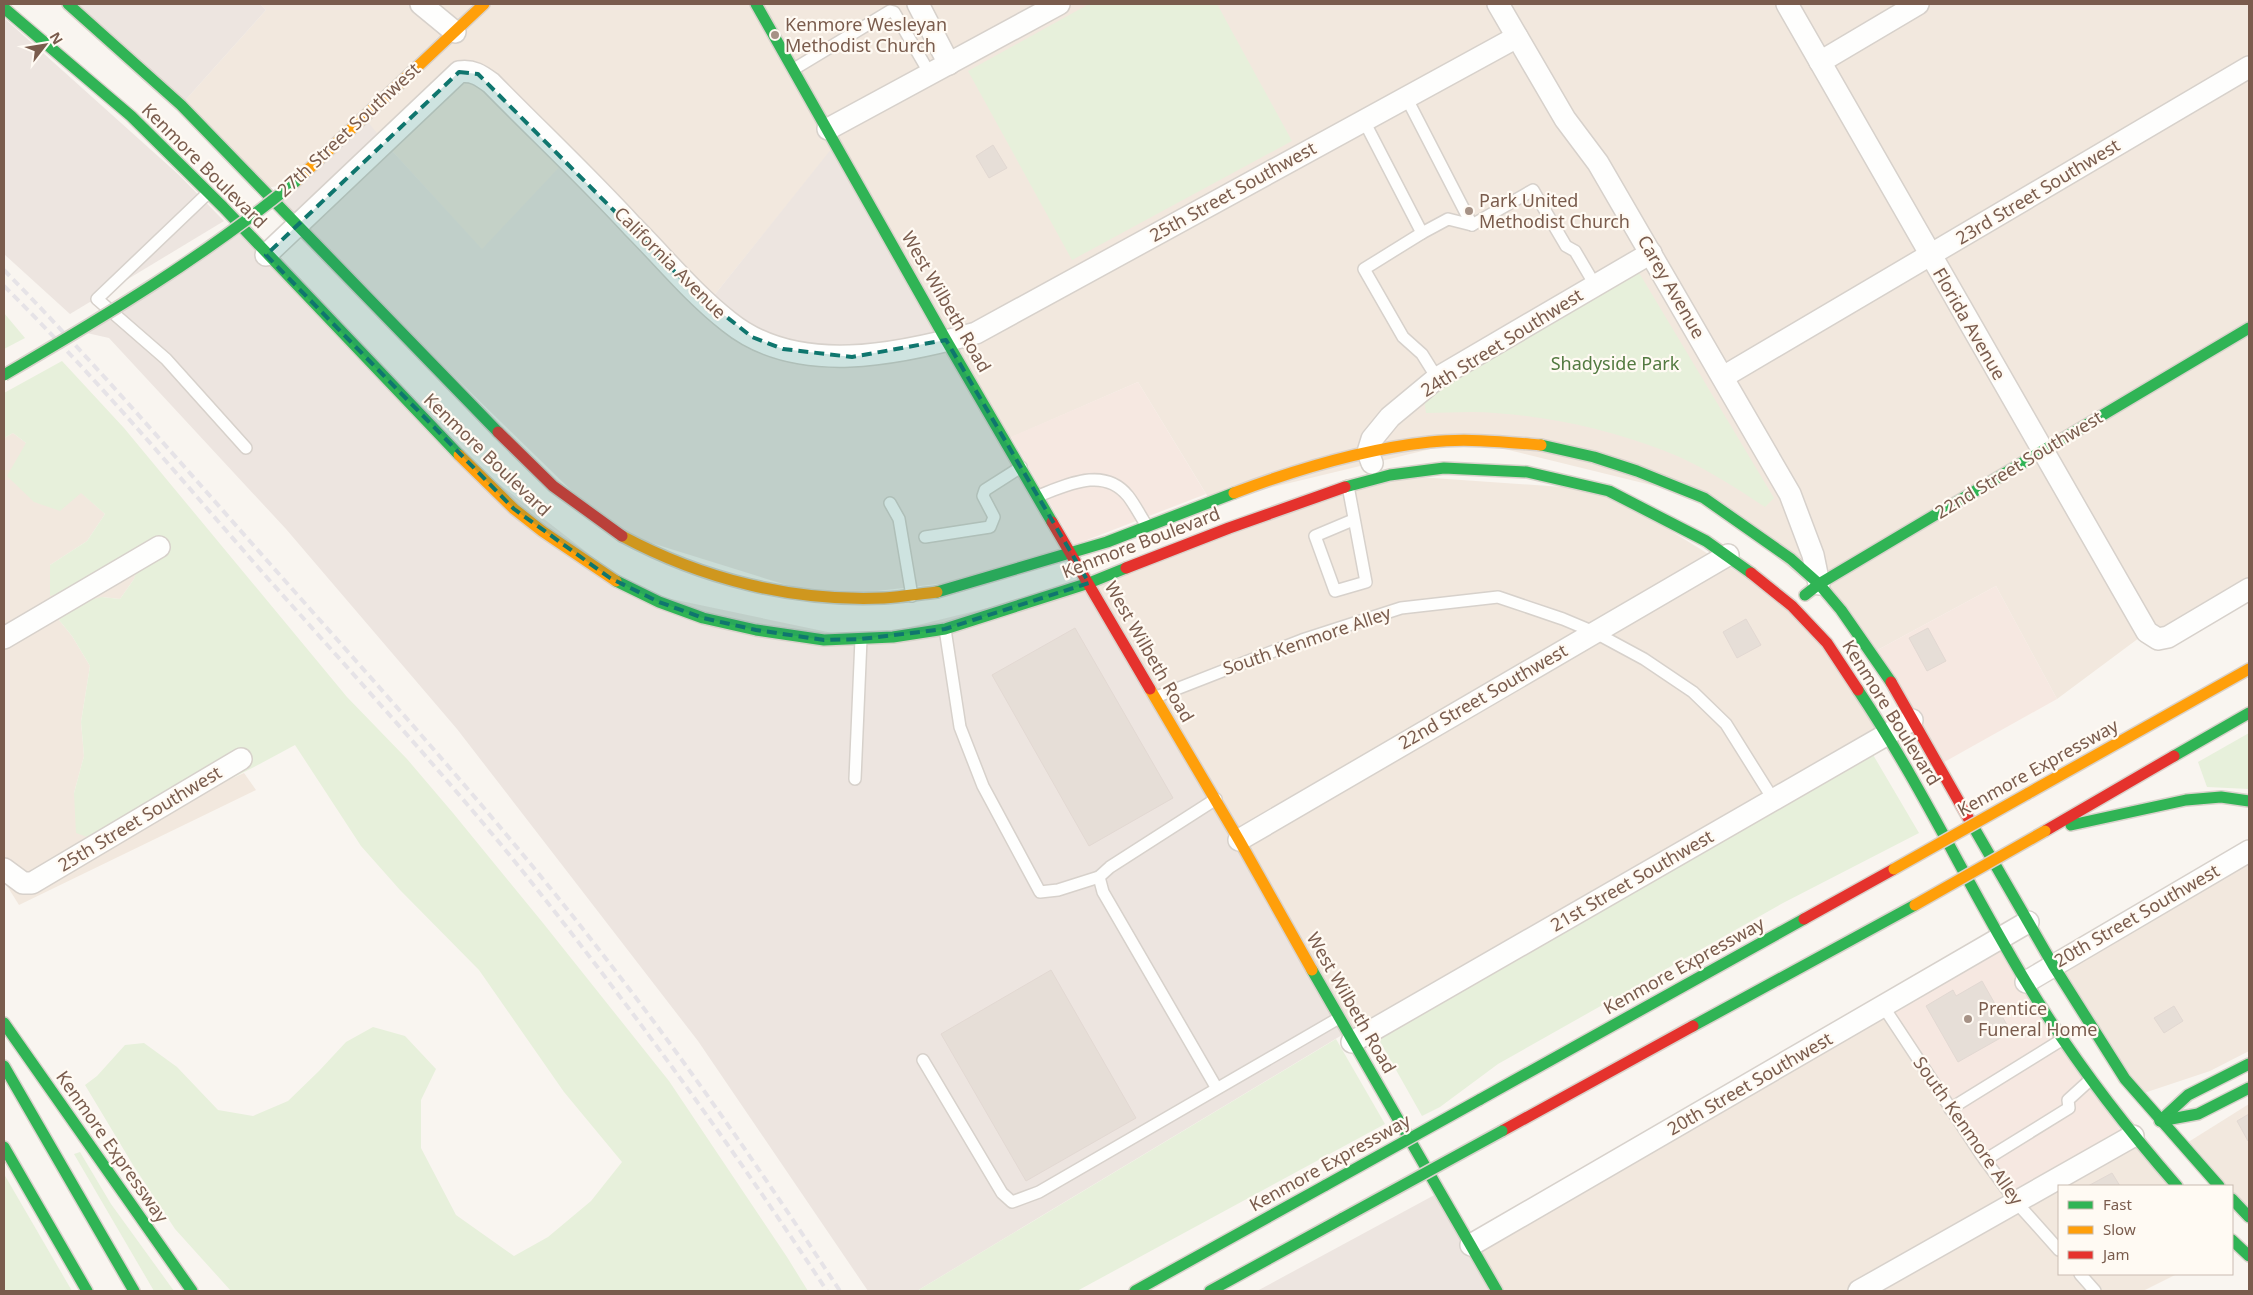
<svg xmlns="http://www.w3.org/2000/svg" width="2253" height="1295" font-family="'Noto Sans',sans-serif">
<rect width="100%" height="100%" fill="#f9f5f0"/>
<g fill="#f2e8de">
<path d="M260,4H2249V589L2168,637L2147,632L2057,699L1996,586L1872,653L1841,610L1704,498L1468,440L1211,502L1138,382L1005,440L836,144L708,303L482,250L384,142L295,182L263,189L181,105L266,10Z"/>
<path d="M13,433L26,443L105,514L87,541L50,565L142,557L134,579L120,599L102,597L59,620L72,636L90,666L81,722L84,756L74,793L207,789L244,773L256,790L19,905L4,881V438Z"/>
<path d="M1390,475L1605,490L1792,606L1886,734L1352,1042L1089,583Z"/>
<path d="M2249,851V1051L2210,1071L2138,1095L2053,965Z"/>
<path d="M1883,1006L2133,1136L2177,1186H2059V1274H2177L2143,1291H1497L1471,1245Z"/>
<path d="M2249,1104V1217L2182,1146Z"/>
</g>
<g fill="#f6e8e1">
<path d="M1138,382L1206,494L1074,545L1011,437Z"/>
<path d="M1996,586L2057,699L1939,765L1872,653Z"/>
<path d="M2000,944L2124,1136L2018,1195L1972,1136L1890,1008Z"/>
</g>
<g fill="#ede5e0">
<path d="M68,4H260L266,10L181,105Z"/>
<path d="M4,18L179,175L224,221L70,314L4,254Z"/>
<path d="M365,118L384,142L482,249L564,162L708,303L836,143L1071,552L990,578L825,597L613,531L274,201Z"/>
<path d="M241,227L446,443L638,592L861,639L1089,583L1347,1032L917,1291H868L698,1041L457,729L286,529L109,338L78,331Z"/>
<path d="M1440,1192L1497,1291H1257Z"/>
</g>
<g fill="#e7f0db">
<path d="M1089,4H1217L1292,141L1072,260L968,71Z"/>
<path d="M1638,271L1774,498L1765,507C1733,486 1701,465 1665,451C1611,430 1553,417 1495,413C1472,411 1449,413 1426,413L1424,399Z"/>
<path d="M4,313L25,338L4,349Z"/>
<path d="M62,361L124,428L347,697L407,759L453,813L543,923L669,1081L787,1257L808,1291H231L175,1229L133,1165L85,1085L97,1076L125,1045L144,1043L177,1067L218,1110L253,1116L288,1101L319,1071L346,1042L373,1027L405,1036L436,1069L421,1100V1148L456,1215L514,1256L548,1237L591,1201L622,1162L564,1092L479,970L400,890L361,846L295,745C232,780 166,810 101,842L76,833L74,793L84,756L81,722L90,666L72,636L59,620L77,603L102,597L120,599L134,579L141,557L72,590L50,596V565L87,541L105,514L81,493L60,511L34,502L7,476L26,443L13,433L4,438V393Z"/>
<path d="M2249,733V789L2207,787L2198,762Z"/>
<path d="M1872,753L1919,833L1783,903L1498,1064L1440,1107L1422,1116L1378,1038Z"/>
<path d="M1336,1039L1385,1124L1077,1291H917Z"/>
<path d="M80,1152L111,1204L174,1291H154L74,1154Z"/>
<path d="M4,1174L72,1291H4Z"/>
</g>
<g fill="#e6ded7" stroke="#e2d8d2">
<path d="M993,145L1007,168L989,178L976,156Z"/>
<path d="M1746,619L1761,645L1737,658L1723,632Z"/>
<path d="M1075,628L1173,798L1089,846L992,675Z"/>
<path d="M1928,628L1946,661L1927,671L1909,638Z"/>
<path d="M1051,970L1136,1118L1026,1181L941,1034Z"/>
<path d="M1982,981L2011,1032L1958,1062L1926,1006L1953,990L1956,996Z"/>
<path d="M2174,1006L2183,1021L2164,1033L2154,1018Z"/>
<path d="M2249,1114V1140L2248,1141L2237,1121Z"/>
<path d="M2112,1173L2120,1186H2088Z"/>
</g>
<g fill="none" stroke-linecap="round" stroke-linejoin="round">
<defs>
<g id="lane">
<path d="M794,69L890,11L894,12L930,74"/>
<path d="M1406,97L1472,225L1533,190L1566,246L1575,251L1595,285"/>
<path d="M1364,121L1422,233L1364,269L1403,337L1422,354L1437,378"/>
<path d="M208,193L97,299L166,359L246,448"/>
<path d="M1422,233L1448,219L1472,225"/>
<path d="M1348,486L1366,582L1335,591L1315,536L1353,520"/>
<path d="M1038,496C1067,485 1104,466 1128,496C1135,505 1141,517 1147,526"/>
<path d="M890,503L899,519L912,596"/>
<path d="M925,537L990,527L994,517L983,496L985,490L1021,467"/>
<path d="M945,629L960,727L983,786L1040,892L1058,890L1099,877"/>
<path d="M1156,697L1302,640L1401,608L1498,597L1563,619L1594,632L1644,659L1693,692L1726,724L1773,799"/>
<path d="M855,779L861,639"/>
<path d="M1883,1006L1980,1153L2016,1202L2059,1250"/>
<path d="M923,1060L1002,1193L1012,1202L1039,1192L1339,1018"/>
<path d="M1216,1087L1103,892L1099,877L1110,867L1216,799"/>
<path d="M1950,1109L2063,1039"/>
<path d="M1985,1160L2069,1108L2068,1100L2090,1080"/>
<path d="M2080,1274L2095,1291"/>
</g>
<g id="street">
<path d="M421,4L455,32"/>
<path d="M918,4L949,64"/>
<path d="M1498,4L1565,119L1598,163L1790,494L1813,555L1819,584"/>
<path d="M1787,4L2147,632L2158,639L2168,637L2249,589"/>
<path d="M1820,62L1918,4"/>
<path d="M828,129L1059,4"/>
<path d="M266,255L459,72C473,70 480,75 491,83C538,131 587,177 632,226C664,258 693,294 729,322C797,377 900,354 976,333L1517,37"/>
<path d="M1723,377L2249,67"/>
<path d="M1372,463L1368,452L1372,439L1390,417L1437,378L1651,253"/>
<path d="M4,638L159,547"/>
<path d="M1239,840L1728,555"/>
<path d="M4,869L23,883H32L241,759"/>
<path d="M2026,982L2249,851"/>
<path d="M1352,1042L1912,720"/>
<path d="M1471,1245L2028,922"/>
<path d="M1859,1291L2133,1136"/>
</g>
<g id="fast">
<path d="M68,4L181,105L498,432"/>
<path d="M756,4L946,340L1052,522"/>
<path d="M4,8L131,116L223,207L459,455"/>
<path d="M1541,445L1594,457L1637,471L1704,498L1791,559L1819,584L1841,610L1891,682"/>
<path d="M1345,487L1390,475L1444,468L1527,472L1609,491L1706,541L1751,573"/>
<path d="M616,581L659,602L703,618L756,630L824,640L893,637L945,629L1089,583L1126,568"/>
<path d="M937,592L1107,542L1234,493"/>
<path d="M1805,595L1819,584L2249,328"/>
<path d="M1858,690C1921,784 1968,886 2026,982C2070,1055 2121,1122 2177,1186"/>
<path d="M2174,756L2249,713"/>
<path d="M1970,821L2053,965L2125,1079L2219,1186"/>
<path d="M2071,825L2186,800L2221,797L2249,801"/>
<path d="M1312,970L1497,1291"/>
<path d="M4,1023L192,1291"/>
<path d="M1693,1026L1915,905"/>
<path d="M4,1066L134,1291"/>
<path d="M1479,1100L1804,919"/>
<path d="M2160,1121L2188,1095L2249,1064"/>
<path d="M2160,1121L2198,1114L2249,1088"/>
<path d="M4,1147L87,1291"/>
<path d="M2232,1199L2249,1217"/>
<path d="M2232,1240L2249,1256"/>
<path d="M1135,1291L1326,1185"/>
<path d="M1210,1291L1343,1218"/>
</g>
<g id="slow">
<path d="M295,182L484,4"/>
<path d="M459,455L514,509L542,531L616,581"/>
<path d="M1234,493C1297,469 1363,449 1430,442C1467,438 1505,442 1541,445"/>
<path d="M622,536C702,579 793,602 884,598C901,597 919,594 937,592"/>
<path d="M1150,689L1239,840L1312,970"/>
<path d="M2027,794L2249,669"/>
</g>
<g id="jam">
<path d="M498,432L553,486L622,536"/>
<path d="M1052,522L1150,689"/>
<path d="M1126,568L1229,528L1345,487"/>
<path d="M1751,573L1792,606L1827,643L1858,690"/>
<path d="M1891,682L1970,821"/>
<path d="M2045,831L2174,756"/>
<path d="M1804,919L1894,869"/>
<path d="M1502,1131L1693,1026"/>
</g>
</defs>
<use href="#lane" stroke="#d7d1cb" stroke-width="14"/>
<use href="#street" stroke="#d7d1cb" stroke-width="24"/>
<use href="#fast" stroke="#d9d2cb" stroke-width="14"/>
<use href="#slow" stroke="#d9d2cb" stroke-width="14"/>
<use href="#jam" stroke="#d9d2cb" stroke-width="14"/>
<use href="#lane" stroke="#fefefd" stroke-width="11"/>
<use href="#street" stroke="#fefefd" stroke-width="21"/>
<use href="#fast" stroke="#30b455" stroke-width="11"/>
<use href="#slow" stroke="#ff9f0a" stroke-width="11"/>
<use href="#jam" stroke="#e5322d" stroke-width="11"/>
<g stroke="#e6e3e7" stroke-width="4" stroke-dasharray="8 5" stroke-linecap="butt">
<path d="M4,270C97,365 183,466 271,565C386,695 502,823 607,960C690,1067 766,1178 840,1291"/>
<path d="M4,286C98,379 184,483 271,582C352,673 435,764 512,858C624,997 729,1142 827,1291"/>
</g>
<defs>
<g id="fast-bridge">
<path d="M4,375C105,316 204,257 295,182"/>
<path d="M1326,1185L1479,1100"/>
<path d="M1343,1218L1502,1131"/>
</g>
<g id="slow-bridge">
<path d="M1894,869L2027,794"/>
<path d="M1915,905L2045,831"/>
</g>
</defs>
<use href="#fast-bridge" stroke="#d9d2cb" stroke-width="14" stroke-linecap="butt"/>
<use href="#slow-bridge" stroke="#d9d2cb" stroke-width="14" stroke-linecap="butt"/>
<use href="#fast-bridge" stroke="#30b455" stroke-width="11"/>
<use href="#slow-bridge" stroke="#ff9f0a" stroke-width="11"/>
</g>
<path fill="#0f766e" fill-opacity="0.2" stroke="#0f766e" stroke-width="4" stroke-dasharray="10 6" stroke-linejoin="round" d="M459,72L478,74L695,292L752,337L783,349L852,357L946,340L1089,583L945,629L861,639L824,640L756,630L703,618L659,602L610,578L514,509L266,255Z"/>
<g fill="#a69286" stroke="#fffaf3" stroke-width="2">
<circle cx="775" cy="35" r="5"/>
<circle cx="1469" cy="211" r="5"/>
<circle cx="1968" cy="1019" r="5"/>
</g>
<g text-anchor="middle" stroke-width="4.5" stroke-linejoin="round" paint-order="stroke">
<g font-size="18" fill="#7a5c4d" stroke="#fffaf3" text-anchor="start">
<text x="785" y="31">Kenmore Wesleyan<tspan x="785" dy="21">Methodist Church</tspan></text>
<text x="1479" y="207">Park United<tspan x="1479" dy="21">Methodist Church</tspan></text>
<text x="1978" y="1015">Prentice<tspan x="1978" dy="21">Funeral Home</tspan></text>
</g>
<g font-size="18" fill="#7a5c4d" stroke="#fffaf3">
<text transform="translate(349 130) rotate(-43)" y="6">27th Street Southwest</text>
<text transform="translate(204 166) rotate(45)" y="6">Kenmore Boulevard</text>
<text transform="translate(1233 192) rotate(-29)" y="6">25th Street Southwest</text>
<text transform="translate(2038 192) rotate(-31)" y="6">23rd Street Southwest</text>
<text transform="translate(670 263) rotate(45)" y="6">California Avenue</text>
<text transform="translate(1671 287) rotate(60)" y="6">Carey Avenue</text>
<text transform="translate(946 302) rotate(60)" y="6">West Wilbeth Road</text>
<text transform="translate(1969 324) rotate(60)" y="6">Florida Avenue</text>
<text transform="translate(1502 343) rotate(-32)" y="6">24th Street Southwest</text>
<text transform="translate(487 455) rotate(44)" y="6">Kenmore Boulevard</text>
<text transform="translate(2019 465) rotate(-31)" y="6">22nd Street Southwest</text>
<text transform="translate(1141 543) rotate(-21)" y="6">Kenmore Boulevard</text>
<text transform="translate(1307 641) rotate(-19)" y="6">South Kenmore Alley</text>
<text transform="translate(1149 652) rotate(60)" y="6">West Wilbeth Road</text>
<text transform="translate(1483 697) rotate(-30)" y="6">22nd Street Southwest</text>
<text transform="translate(1891 713) rotate(58)" y="6">Kenmore Boulevard</text>
<text transform="translate(2038 768) rotate(-29)" y="6">Kenmore Expressway</text>
<text transform="translate(140 819) rotate(-31)" y="6">25th Street Southwest</text>
<text transform="translate(1632 881) rotate(-30)" y="6">21st Street Southwest</text>
<text transform="translate(2137 916) rotate(-30)" y="6">20th Street Southwest</text>
<text transform="translate(1684 966) rotate(-29)" y="6">Kenmore Expressway</text>
<text transform="translate(1351 1003) rotate(60)" y="6">West Wilbeth Road</text>
<text transform="translate(1750 1084) rotate(-30)" y="6">20th Street Southwest</text>
<text transform="translate(1968 1131) rotate(55)" y="6">South Kenmore Alley</text>
<text transform="translate(112 1147) rotate(55)" y="6">Kenmore Expressway</text>
<text transform="translate(1330 1163) rotate(-29)" y="6">Kenmore Expressway</text>
</g>
<g font-size="18" fill="#537a41" stroke="#fffaf3">
<text x="1615" y="370">Shadyside Park</text>
</g>
</g>
<rect width="2253" height="1295" fill="none" stroke="#7a5c4d" stroke-width="10"/>
<rect x="2058" y="1185" width="175" height="90" fill="#fffaf3" stroke="#cabbb1"/>
<rect x="2068" y="1201" width="25" height="8" fill="#30b455" stroke="#cabbb1"/>
<text x="2103" y="1210" font-size="15" fill="#7a5c4d">Fast</text>
<rect x="2068" y="1226" width="25" height="8" fill="#ff9f0a" stroke="#cabbb1"/>
<text x="2103" y="1235" font-size="15" fill="#7a5c4d">Slow</text>
<rect x="2068" y="1251" width="25" height="8" fill="#e5322d" stroke="#cabbb1"/>
<text x="2103" y="1260" font-size="15" fill="#7a5c4d">Jam</text>
<g transform="translate(45 45) rotate(59)" stroke="#fffaf3" stroke-width="4" paint-order="stroke">
<path d="M0-4L9 19L0 12L-9 19Z" fill="#7a5c4d"/>
<text y="-8" font-size="14" font-weight="bold" text-anchor="middle" fill="#7a5c4d">N</text>
</g>
</svg>
